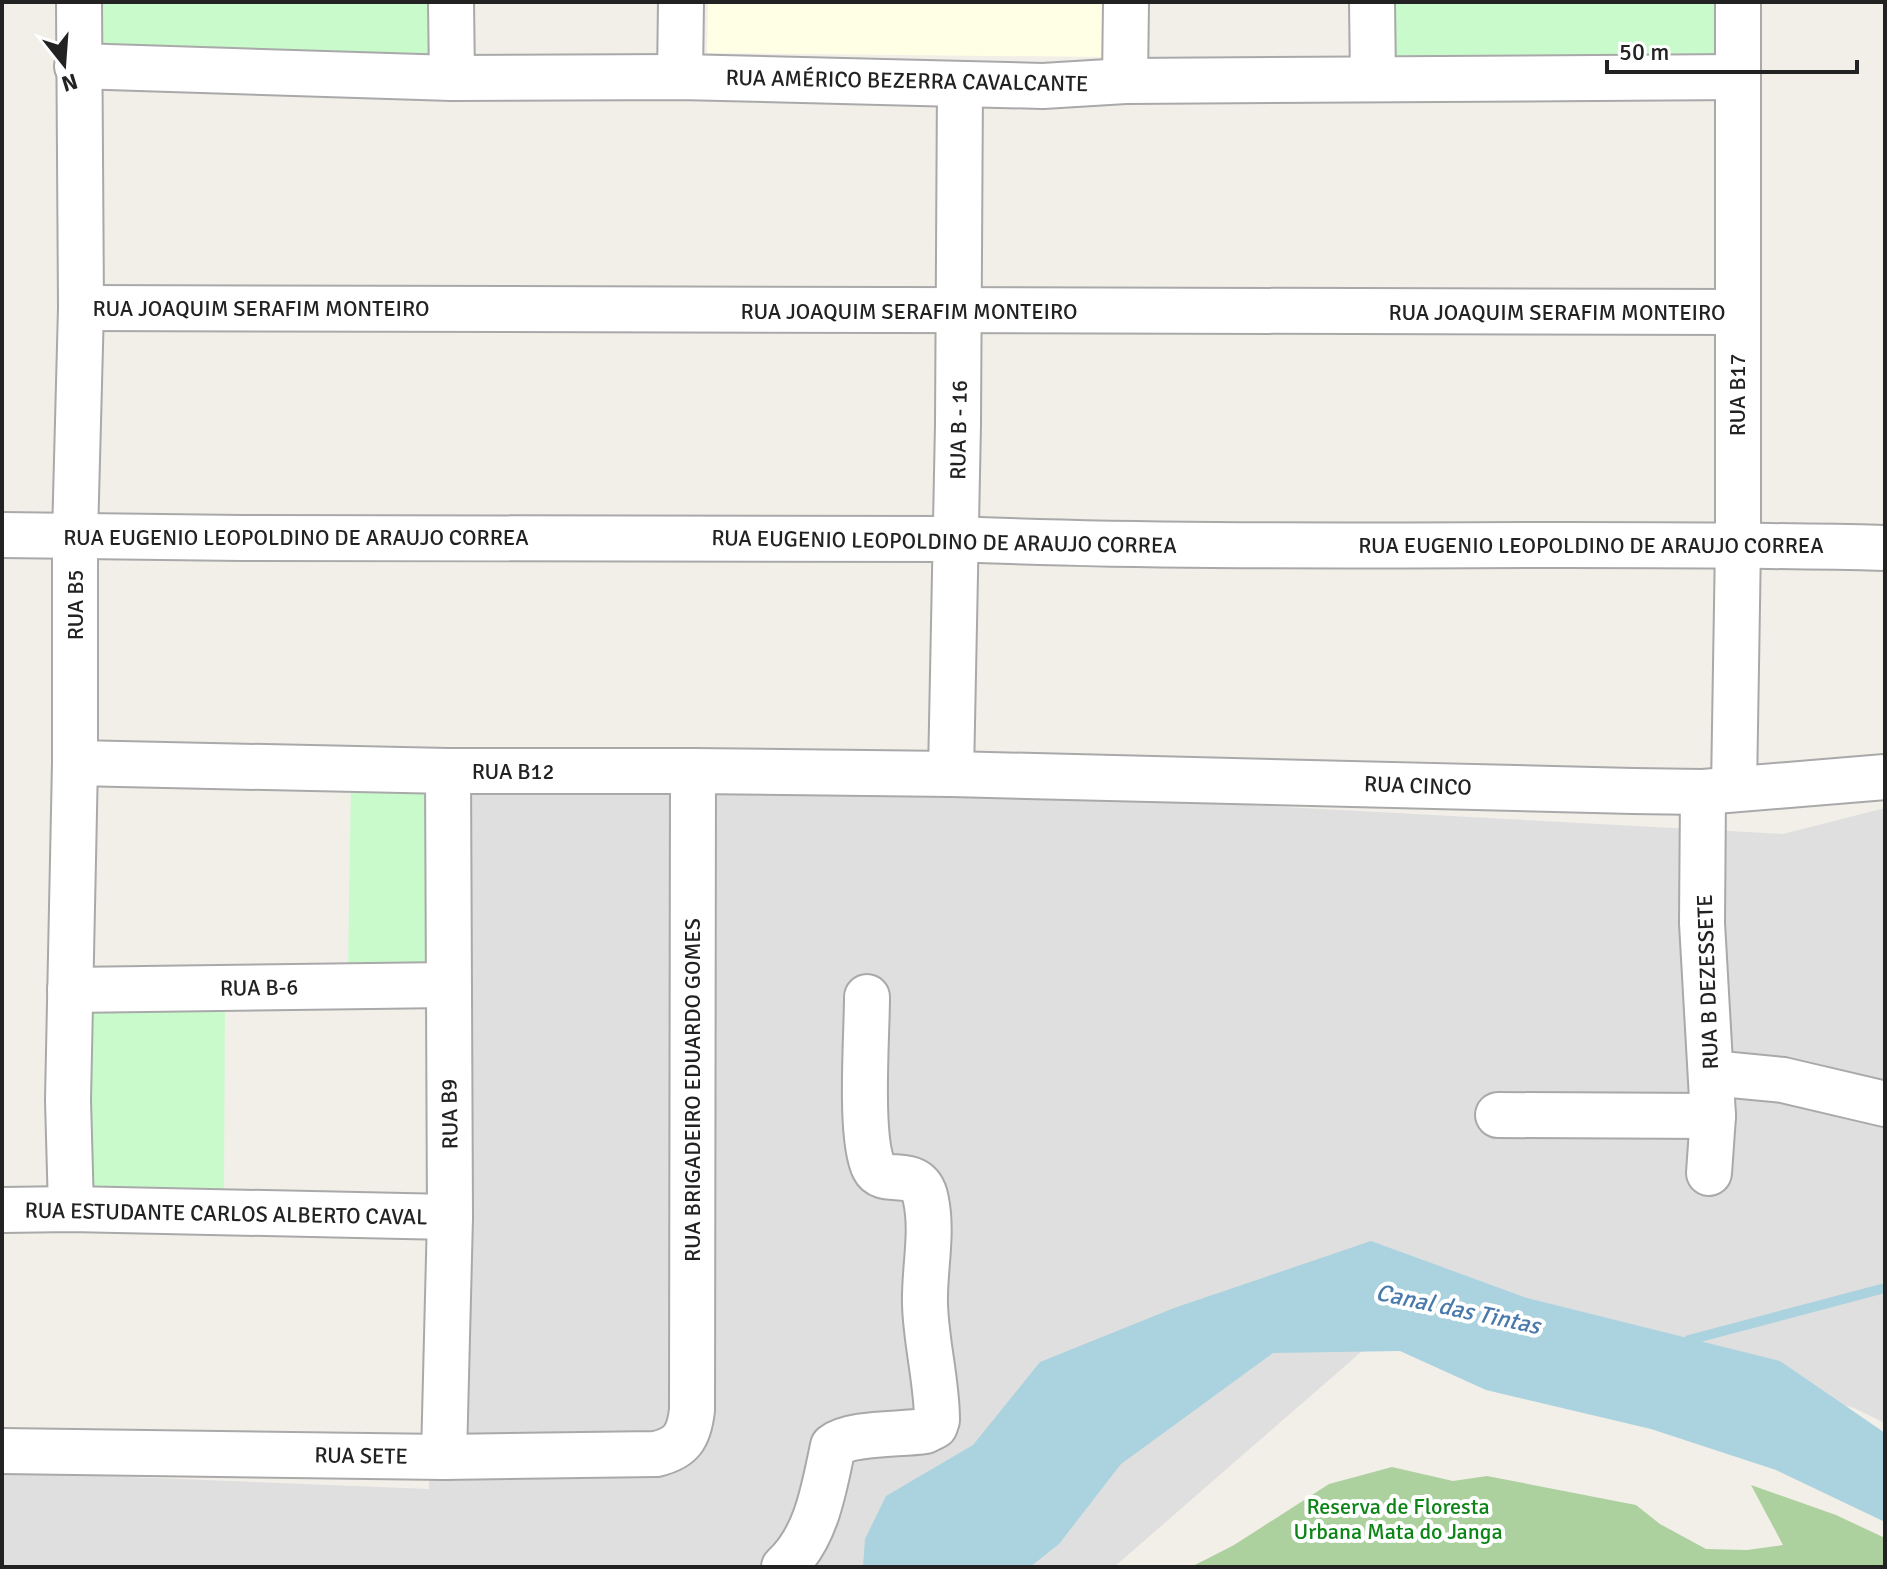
<svg xmlns="http://www.w3.org/2000/svg" width="1887" height="1569" font-family="Signika,sans-serif">
<rect width="100%" height="100%" fill="#f2efe9"/>
<path fill="#e0dfdf" d="M438,761L1783,834L1885,808V1423L1854,1408L1526,1318L1444,1280L1114,1567H2V1472L429,1489L449,995Z"/>
<path fill="#ffffe5" d="M708,2H1106L1105,57L707,53Z"/>
<path fill="#add19e" d="M1392,1467L1453,1481L1487,1476L1636,1505L1660,1524L1706,1549L1747,1550L1783,1545L1751,1485L1836,1515L1885,1538V1567H1191L1234,1545L1329,1484Z"/>
<g fill="#c8facc">
<path d="M95,2H442L443,67L96,65Z"/>
<path d="M1387,2H1726L1725,76L1387,67Z"/>
<path d="M351,780H438L435,969H348Z"/>
<path d="M87,1001H225L224,1201L85,1200Z"/>
</g>
<path fill="#aad3df" d="M1371,1241L1527,1298L1780,1361L1885,1433V1522L1776,1470L1651,1429L1486,1390L1400,1351L1273,1353L1121,1464L1059,1544L1030,1567H863L865,1539L886,1496L973,1445L1040,1362L1174,1308Z"/>
<g fill="none" stroke-linecap="round" stroke-linejoin="round">
<path stroke="#aad3df" stroke-width="10" d="M1689,1340L1885,1288"/>
<defs>
<g id="minor">
<path d="M451,2L452,78"/>
<path d="M1372,2L1373,79"/>
<path d="M77,66L452,78L680,77L1043,86L1125,81L1738,77"/>
<path d="M680,77L681,2"/>
<path d="M1125,81L1126,2"/>
<path d="M81,308L1736,312"/>
<path d="M2,535L242,538L955,539C1265,552 1575,540 1885,548"/>
<path d="M75,763L448,771H693L951,774L1633,791L1703,792L1885,777"/>
<path d="M951,774L958,424L960,85"/>
<path d="M1734,789L1738,544V2"/>
<path d="M1703,792L1702,923L1713,1116L1709,1173"/>
<path d="M70,990L448,985"/>
<path d="M1711,1073L1783,1080L1885,1104"/>
<path d="M1498,1115L1713,1116"/>
<path d="M71,1209L68,1100L75,763V536L81,308L79,2"/>
<path d="M2,1210L71,1209L450,1217"/>
<path d="M2,1451L444,1457L656,1454C682,1448 689,1436 692,1410L693,771"/>
<path d="M444,1457L450,1217L448,771"/>
<path d="M784,1567C817,1537 824,1488 833,1446C851,1432 900,1435 925,1431L935,1426L937,1420C937,1382 926,1343 925,1304C924,1270 933,1234 926,1200C919,1163 884,1188 874,1168C859,1138 867,1035 867,997"/>
</g>
</defs>
<use href="#minor" stroke="#a9a9a9" stroke-width="48"/>
<use href="#minor" stroke="#fff" stroke-width="44"/>
</g>
<g text-anchor="middle" stroke-width="8" stroke-linejoin="round" paint-order="stroke">
<g font-size="22" fill="#222" stroke="#fff">
<text transform="translate(907 80) rotate(1)" y="8">RUA AMÉRICO BEZERRA CAVALCANTE</text>
<text x="261" y="316">RUA JOAQUIM SERAFIM MONTEIRO</text>
<text x="909" y="319">RUA JOAQUIM SERAFIM MONTEIRO</text>
<text x="1557" y="320">RUA JOAQUIM SERAFIM MONTEIRO</text>
<text transform="translate(1737 395) rotate(-90)" y="8">RUA B17</text>
<text transform="translate(958 430) rotate(-89)" y="8">RUA B - 16</text>
<text x="296" y="545">RUA EUGENIO LEOPOLDINO DE ARAUJO CORREA</text>
<text transform="translate(944 541) rotate(1)" y="8">RUA EUGENIO LEOPOLDINO DE ARAUJO CORREA</text>
<text x="1591" y="553">RUA EUGENIO LEOPOLDINO DE ARAUJO CORREA</text>
<text transform="translate(75 605) rotate(-90)" y="8">RUA B5</text>
<text x="513" y="779">RUA B12</text>
<text transform="translate(1418 785) rotate(2)" y="8">RUA CINCO</text>
<text transform="translate(1707 982) rotate(-92)" y="8">RUA B DEZESSETE</text>
<text transform="translate(259 987) rotate(-1)" y="8">RUA B-6</text>
<text transform="translate(692 1090) rotate(-90)" y="8">RUA BRIGADEIRO EDUARDO GOMES</text>
<text transform="translate(449 1114) rotate(-91)" y="8">RUA B9</text>
<text transform="translate(226 1213) rotate(1)" y="8">RUA ESTUDANTE CARLOS ALBERTO CAVAL</text>
<text transform="translate(361 1455) rotate(1)" y="8">RUA SETE</text>
</g>
<g font-size="22" fill="#0c8416" stroke="#fff">
<text x="1398" y="1514">Reserva de Floresta<tspan x="1398" dy="25">Urbana Mata do Janga</tspan></text>
</g>
<g font-size="24" font-style="italic" fill="#4a7aab" stroke="#fff">
<text transform="translate(1458 1309) rotate(12)" y="8">Canal das Tintas</text>
</g>
</g>
<rect width="1887" height="1569" fill="none" stroke="#222222" stroke-width="8"/>
<g transform="translate(64 64) rotate(163)" stroke="#ffffff" stroke-width="6" paint-order="stroke">
<path d="M0-6L14 30L0 20L-14 30Z" fill="#222222"/>
<text y="-12" font-size="22" font-weight="bold" text-anchor="middle" fill="#222222">N</text>
</g>
<path d="M1607 60v12h250v-12" fill="none" stroke="#222222" stroke-width="4"/>
<text x="1619" y="60" font-size="24" fill="#222222" stroke="#ffffff" stroke-width="6" paint-order="stroke">50 m</text>
</svg>
